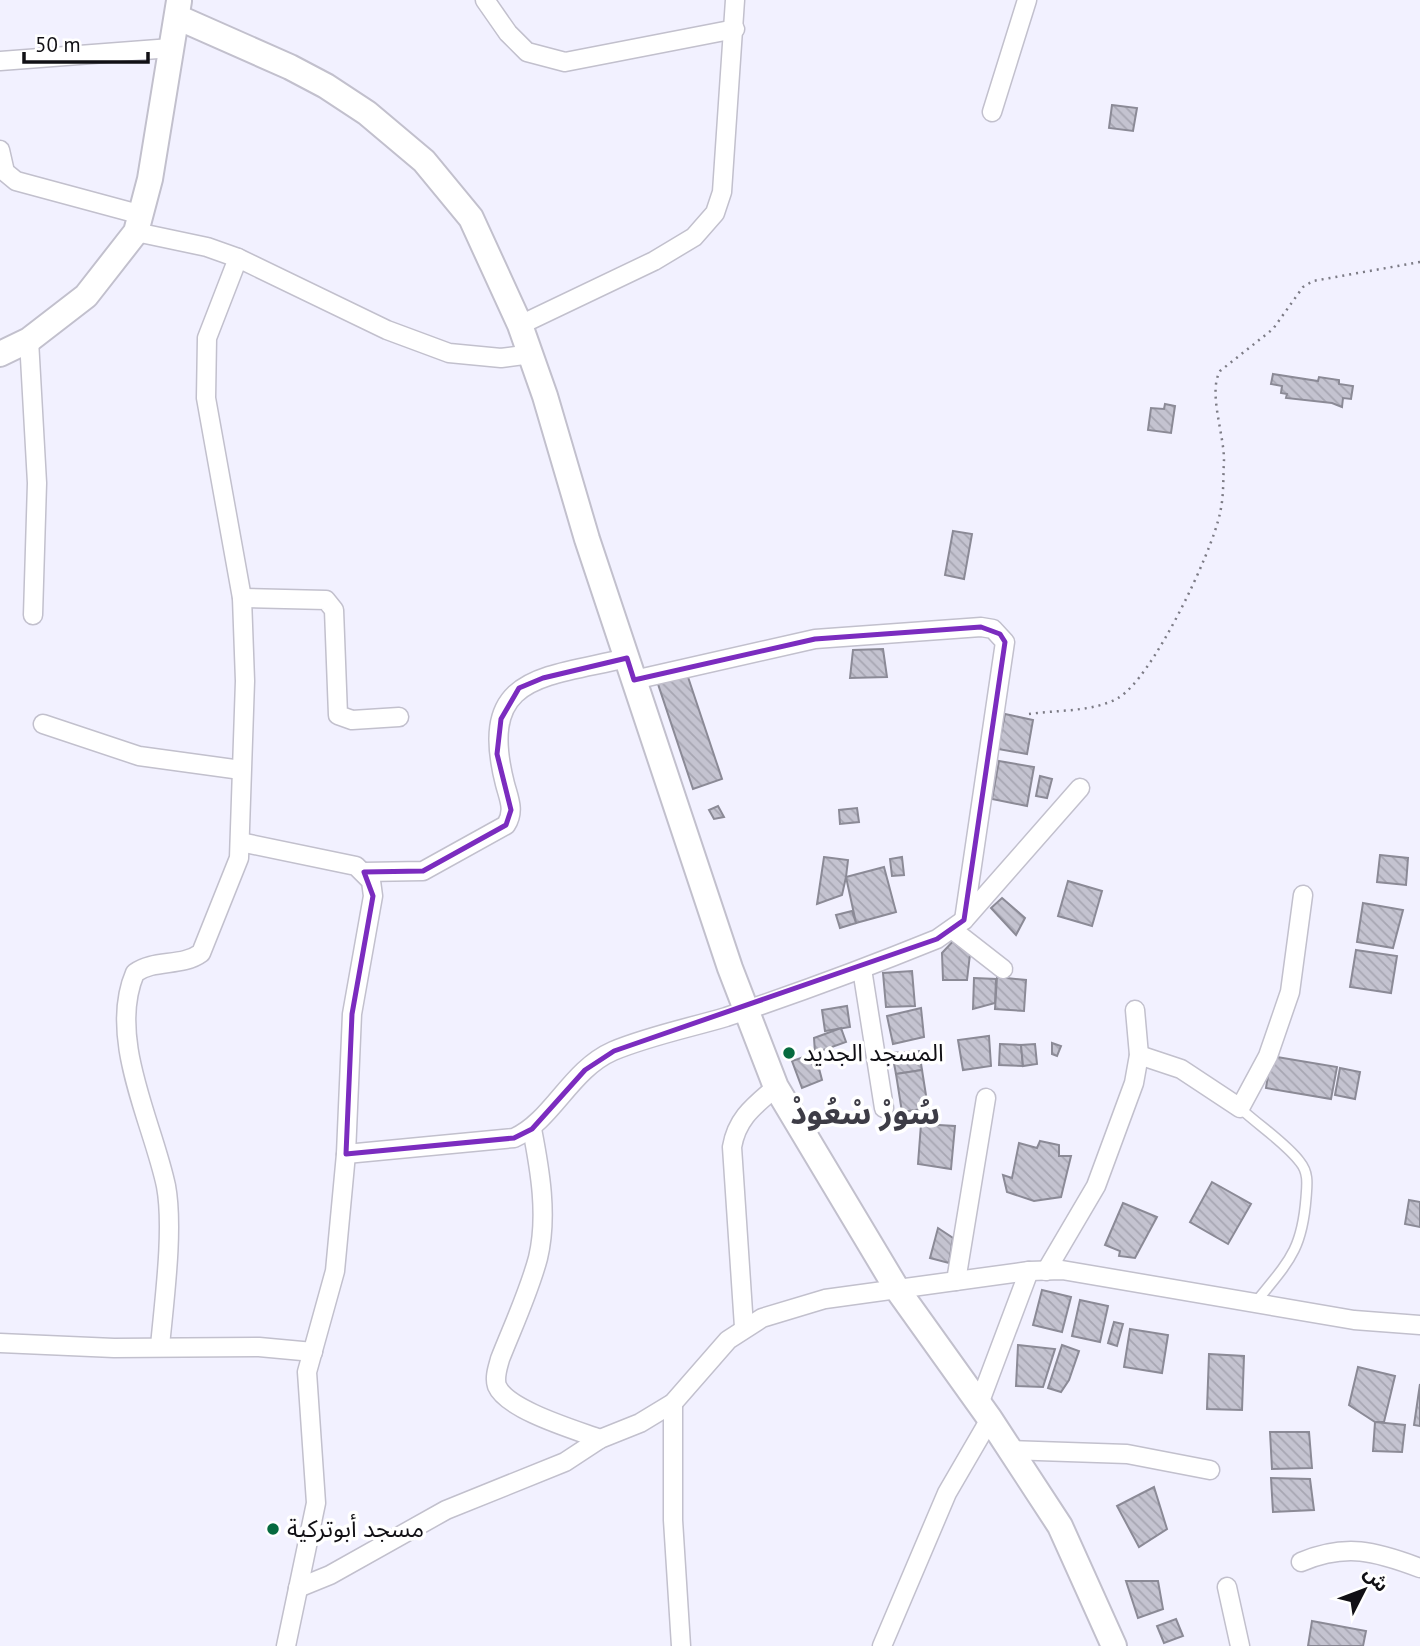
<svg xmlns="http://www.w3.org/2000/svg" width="1420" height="1646" font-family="'PT Sans','Noto Sans Arabic',sans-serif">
<defs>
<pattern id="building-back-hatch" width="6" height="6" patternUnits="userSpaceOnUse" patternTransform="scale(1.75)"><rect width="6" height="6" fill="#c4c3d0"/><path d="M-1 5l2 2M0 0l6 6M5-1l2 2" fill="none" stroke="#a7a6b2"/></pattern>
</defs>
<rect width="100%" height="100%" fill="#f2f1ff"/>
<g fill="url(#building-back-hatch)" stroke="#8b8a96" stroke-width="2">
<path d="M1112,105L1137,108L1133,131L1109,128Z"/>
<path d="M1273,374L1318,381L1319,377L1339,380V384L1353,386L1351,399L1343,398L1342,407L1332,403L1286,398L1287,394L1281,393L1282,386L1271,384Z"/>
<path d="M1165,404L1175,406L1171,433L1148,430L1151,408L1164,409Z"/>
<path d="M953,531L972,534L964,579L945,575Z"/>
<path d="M883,649L887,677L850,678L853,650Z"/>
<path d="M687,674L722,779L693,789L658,684Z"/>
<path d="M1005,714L1033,720L1027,754L998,749Z"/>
<path d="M999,761L1034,767L1027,806L992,799Z"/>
<path d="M1040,776L1052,779L1047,798L1036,796Z"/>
<path d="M718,806L724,817L714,819L709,810Z"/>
<path d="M857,808L859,822L840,824L839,810Z"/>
<path d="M1380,855L1408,858L1406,885L1377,882Z"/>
<path d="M824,857L848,860L846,877L842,895L817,904Z"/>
<path d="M902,857L904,875L892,876L890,859Z"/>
<path d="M884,867L896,912L856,923L846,877Z"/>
<path d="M1068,881L1102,891L1092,926L1058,916Z"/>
<path d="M1002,898L1025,918L1016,935L991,908Z"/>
<path d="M1363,903L1403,910L1393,948L1357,942Z"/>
<path d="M852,911L856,923L840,928L836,915Z"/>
<path d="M956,938L970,954L967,980H943L942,953Z"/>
<path d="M1356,950L1397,956L1391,993L1350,987Z"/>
<path d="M912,971L915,1006L886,1007L883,973Z"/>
<path d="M997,977L1026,980L1024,1011L995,1009Z"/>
<path d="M974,978L996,979L995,1003L973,1009Z"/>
<path d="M847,1006L850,1027L825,1031L822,1010Z"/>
<path d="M921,1008L924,1037L893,1044L887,1016Z"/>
<path d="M841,1028L846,1042L815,1053L814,1038Z"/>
<path d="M989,1036L991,1066L963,1070L958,1040Z"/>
<path d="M1052,1043L1061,1046L1057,1056L1052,1054Z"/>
<path d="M1000,1044L1021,1045L1023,1066L999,1065Z"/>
<path d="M1035,1044L1037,1064L1023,1066L1021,1045Z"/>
<path d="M919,1051L922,1070L896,1074L892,1053Z"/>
<path d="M815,1053L822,1080L802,1088L792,1061Z"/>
<path d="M1271,1056L1337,1067L1331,1099L1266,1088Z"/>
<path d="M1340,1068L1360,1072L1355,1099L1335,1095Z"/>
<path d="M922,1070L928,1108L902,1112L896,1074Z"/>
<path d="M921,1124L955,1126L951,1169L918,1164Z"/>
<path d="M1040,1141L1059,1145V1156H1071L1061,1197L1034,1201L1007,1192L1003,1175L1012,1178L1019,1143L1037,1148Z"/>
<path d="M1212,1182L1251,1204L1228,1244L1190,1222Z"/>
<path d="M1409,1200L1420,1202V1227L1405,1224Z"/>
<path d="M1123,1203L1157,1217L1135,1258L1119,1256L1120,1251L1105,1245Z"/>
<path d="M938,1228L953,1238L949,1263L930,1258Z"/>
<path d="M1042,1290L1071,1297L1062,1332L1033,1325Z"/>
<path d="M1080,1300L1108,1306L1100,1342L1072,1336Z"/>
<path d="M1114,1322L1123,1324L1117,1346L1108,1343Z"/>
<path d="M1130,1329L1168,1335L1162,1373L1124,1367Z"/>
<path d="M1018,1345L1055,1349L1043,1387L1016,1386Z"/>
<path d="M1062,1345L1079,1351L1069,1380L1061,1392L1048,1388Z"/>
<path d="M1209,1354L1244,1356L1242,1410L1207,1409Z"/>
<path d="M1358,1367L1395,1376L1384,1422H1375L1349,1405Z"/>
<path d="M1420,1384V1426L1414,1425Z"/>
<path d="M1375,1422L1405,1425L1402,1452L1373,1451Z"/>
<path d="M1270,1432H1309L1312,1468L1272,1469Z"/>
<path d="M1271,1478L1310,1479L1314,1510L1273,1512Z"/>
<path d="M1154,1487L1167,1529L1139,1547L1117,1506Z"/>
<path d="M1126,1581H1158L1163,1609L1138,1618Z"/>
<path d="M1176,1619L1183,1636L1164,1643L1157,1626Z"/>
<path d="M1312,1621L1366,1631L1363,1646H1308Z"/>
</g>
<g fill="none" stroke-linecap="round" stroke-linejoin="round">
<defs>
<path id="lane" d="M1240,1108C1258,1125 1286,1143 1300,1162C1309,1173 1307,1185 1306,1198C1302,1251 1288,1262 1256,1302"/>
<g id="street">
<path d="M485,0L508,33L527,52L565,62L735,29"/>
<path d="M0,61L171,48"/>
<path d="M992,112L1027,0"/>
<path d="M0,150L5,172L16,181L142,215"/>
<path d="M136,232L207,247L238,258L387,330L449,353L501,358L531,354"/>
<path d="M520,325L654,261L694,237L715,213L722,192L735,0"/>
<path d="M29,340L37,483L33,615"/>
<path d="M242,598L326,600L334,610L338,715L352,720L399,717"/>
<path d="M634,680L815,639L981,627L993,629L1005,642L964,920"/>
<path d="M43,724L139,756L241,770"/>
<path d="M240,842L356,866L371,881L373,896L352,1014L346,1154L335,1271L307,1372L316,1503L286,1646"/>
<path d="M364,872L423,871L506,825C515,811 509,799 505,784C477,674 543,678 627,658"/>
<path d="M953,930L1003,969"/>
<path d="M862,969L884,1108"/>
<path d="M1139,1055L1181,1069L1240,1108L1268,1056L1290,992L1303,895"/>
<path d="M532,1129C540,1170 548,1216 538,1258C529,1292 513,1326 500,1359C498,1367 494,1377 497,1386C507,1410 576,1430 600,1439"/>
<path d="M346,1154L514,1138C553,1120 570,1070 613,1051C649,1036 689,1028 726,1017C798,993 868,967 937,939L964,920L1080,788"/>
<path d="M1046,1271L1096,1186L1134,1083L1139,1055L1135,1010"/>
<path d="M956,1281L986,1098"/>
<path d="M744,1327L732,1147C737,1118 754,1106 776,1087"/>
<path d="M0,1343L114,1348L259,1347L313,1352"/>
<path d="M160,1346C164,1302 174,1229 166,1186C153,1123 107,1038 135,973C154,959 182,967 201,953L239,858L245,681L242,598L206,398L207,338L238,258"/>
<path d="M673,1403V1520L681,1646"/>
<path d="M979,1404L1029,1271"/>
<path d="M1009,1450L1127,1454L1210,1470"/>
<path d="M1301,1562C1346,1543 1375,1551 1420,1568"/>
<path d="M1227,1587L1240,1646"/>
<path d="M298,1588L330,1575L446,1510L565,1462L600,1439L640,1423L673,1403L728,1340L762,1318L825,1299L1029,1271L1062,1270L1354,1320L1420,1325"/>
<path d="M882,1646L947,1493L990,1419"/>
</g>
<g id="secondary">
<path d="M177,17L290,67L326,86L367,113L424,161L471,218L520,325L545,396L587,539L730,968L776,1087L897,1289L990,1419L1060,1526L1114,1646"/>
<path d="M0,354L29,340L86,296L136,232L150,179L179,1"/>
</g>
</defs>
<use href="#lane" stroke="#c2c0cd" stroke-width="12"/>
<use href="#street" stroke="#c2c0cd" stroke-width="21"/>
<use href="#secondary" stroke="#c2c0cd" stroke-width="28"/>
<path stroke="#7c7b85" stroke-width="2.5" stroke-dasharray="2 5" stroke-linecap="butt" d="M1029,714C1056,710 1094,712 1118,698C1152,679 1212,553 1220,513C1224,496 1223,478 1224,460C1224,434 1208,392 1220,371L1273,329L1303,287L1313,281L1420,262"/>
<use href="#lane" stroke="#fff" stroke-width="9"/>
<use href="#street" stroke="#fff" stroke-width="18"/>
<use href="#secondary" stroke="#fff" stroke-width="24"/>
</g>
<path fill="none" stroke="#7b2cbf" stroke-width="5" stroke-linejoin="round" d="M981,627L1000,634L1005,642L964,920L937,939L614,1051L585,1070L532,1129L514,1138L346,1154L352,1014L373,896L364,872L423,871L506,825L511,810L497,754L501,719L519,688L543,678L627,658L634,680L815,639Z"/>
<g fill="#066a3f" stroke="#fff" stroke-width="2.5">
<circle cx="789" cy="1053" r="7"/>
<circle cx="273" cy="1529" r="7"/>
</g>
<g text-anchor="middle" stroke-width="7" stroke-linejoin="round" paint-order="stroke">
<g font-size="24" fill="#111015" stroke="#fff" text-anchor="start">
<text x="803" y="1061">المسجد الجديد</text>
<text x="287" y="1537">مسجد أبوتركية</text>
</g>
<g font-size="32" font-weight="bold" fill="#3d3c46" stroke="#fff">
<text x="865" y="1124">سُورْ سْعُودْ</text>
</g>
</g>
<g transform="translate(1364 1590) rotate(48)" stroke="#ffffff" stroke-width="5" paint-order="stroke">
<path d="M0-5L12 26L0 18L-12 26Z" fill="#111015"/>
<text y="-10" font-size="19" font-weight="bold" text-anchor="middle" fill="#111015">ش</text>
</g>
<path d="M24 52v10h124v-10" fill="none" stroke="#111015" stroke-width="3.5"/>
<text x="35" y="52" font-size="21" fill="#111015" stroke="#ffffff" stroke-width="5" paint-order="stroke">50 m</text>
</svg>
